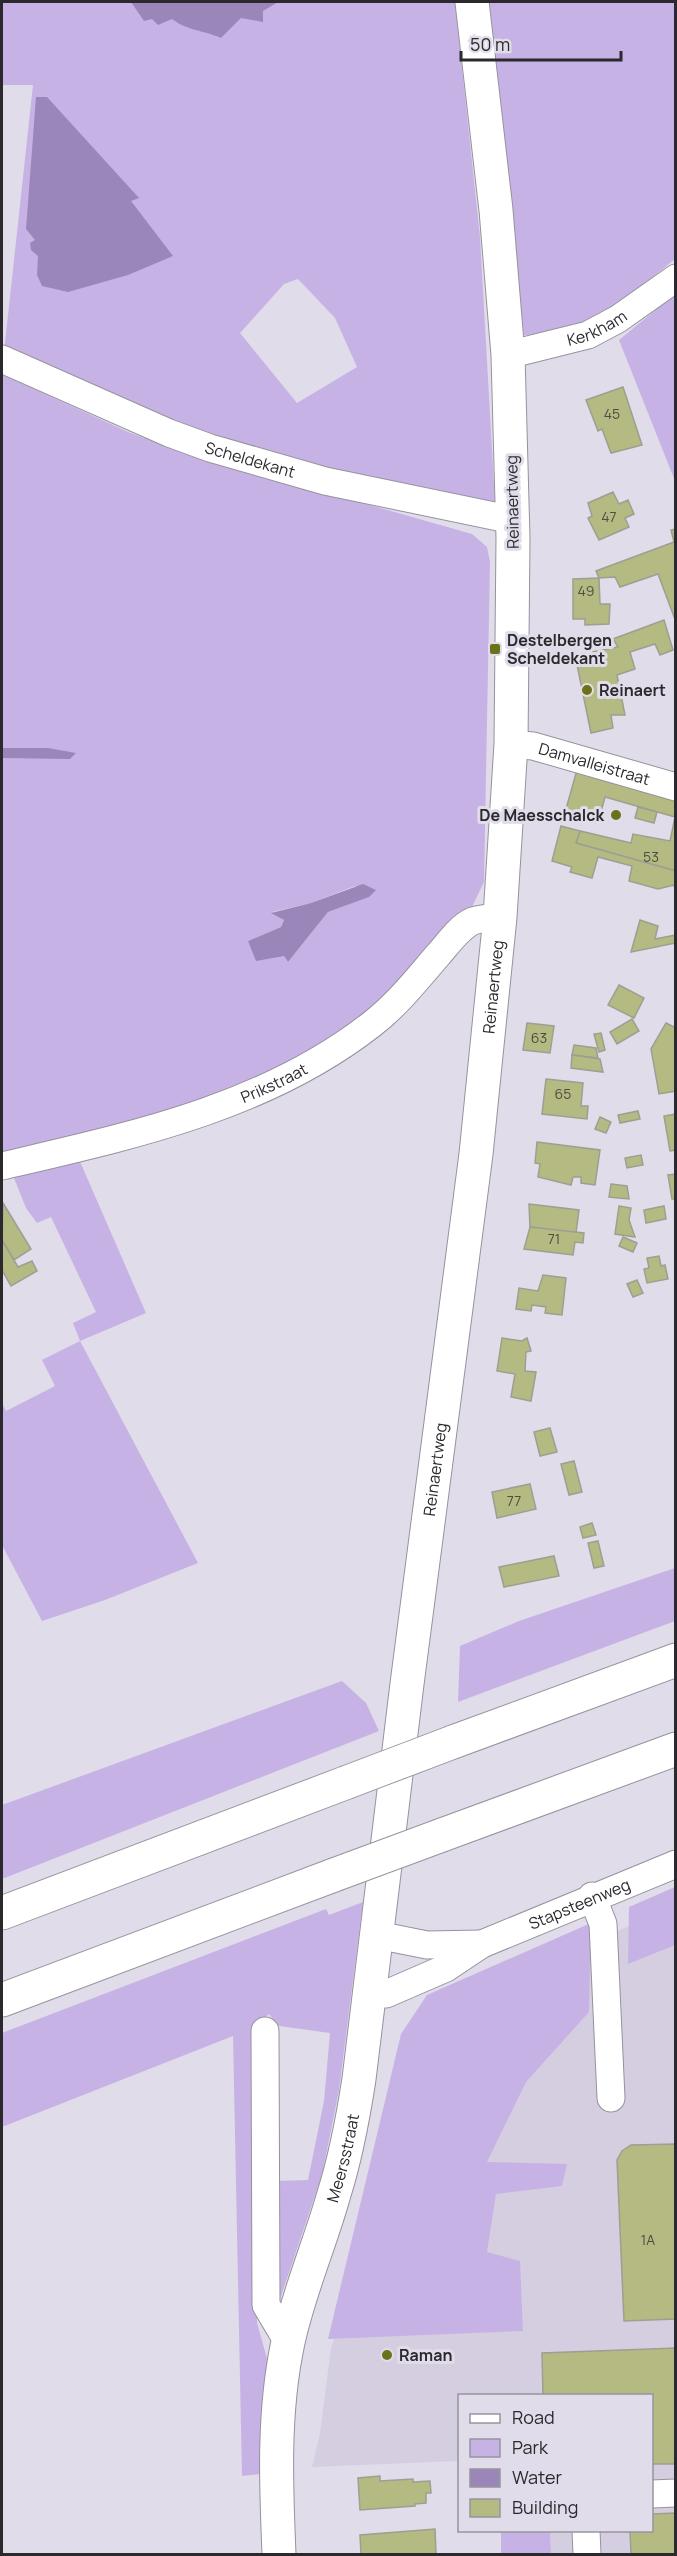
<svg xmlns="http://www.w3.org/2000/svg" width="677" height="2556" font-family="Manrope,sans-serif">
<rect width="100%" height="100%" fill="#e1dce9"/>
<path fill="#d5cee0" d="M675,1907V2554H551L550,2531L652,2530V2396H460L459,2461L312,2467L320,2433L331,2348L382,2205L463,1995Z"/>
<g fill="#c7b2e6" fill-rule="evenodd">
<path d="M2,2H455L480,237L495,503L347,474L192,431L4,352L33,85H2ZM298,279L335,318L357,367L297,403L240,333L284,284Z"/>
<path d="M485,2H675V259C626,298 590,335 524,335Z"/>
<path d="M675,294V481L619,340Z"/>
<path d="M2,374L128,432L183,452L472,534L487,547L490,562L484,882L472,907L389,996L317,1050L187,1109L2,1158ZM355,886L368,897L328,912L288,962L284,956H274L248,941L281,927L284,920L272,912L311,903Z"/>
<path d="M78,1157L146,1313L80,1341L198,1563L105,1600L42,1621L2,1545V1403L6,1411L55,1386L42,1360L80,1341L73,1323L96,1312L51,1217L37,1223L26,1208L14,1178L20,1172Z"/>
<path d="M675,1568V1621L458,1702L460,1646L519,1621Z"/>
<path d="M342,1681L366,1703L379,1731L2,1879V1805Z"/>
<path d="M675,1887V1945L628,1964L629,1907Z"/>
<path d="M363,1902L339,2090L322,2175L280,2299L275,2298V2181L308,2180L324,2101L330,2033L279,2026L269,2014L256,2026L257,2323L268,2362L260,2474L242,2476L233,2036L2,2127V2033L326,1909L329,1915Z"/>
<path d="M591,1923L589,2012L526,2082L487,2162L567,2164L562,2186L496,2194L487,2252L520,2261L523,2331L328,2339L401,2034L427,1995Z"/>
<path d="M501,2531H550L551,2554H501Z"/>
</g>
<g fill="#9b86b9">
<path d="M131,2H278L263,11V22L241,18L221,38C203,30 188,31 172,19L158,25L152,19L144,21Z"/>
<path d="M36,97H47L139,198L131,201L173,256L128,275L68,292L42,286L37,275L38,256L31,250L30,243L35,240L26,229Z"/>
<path d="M2,748H48L76,753L70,759L2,758Z"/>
<path d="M363,884L376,890L369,897L328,912L288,962L284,956L256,961L248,941L281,927L284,920L271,913L311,903Z"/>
</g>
<g fill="#b4ba81" stroke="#9d9f93" stroke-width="1.5">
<path d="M623,387L642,445L611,453L602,429L598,431L586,400Z"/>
<path d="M613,492L619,504L628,500L634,514L625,518L629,527L599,540L588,518L592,516L588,503Z"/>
<path d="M676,529V622L658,574L620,587L615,577L599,578L596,571L674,542L671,530Z"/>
<path d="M599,578L600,604H610L609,624L585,625V619H573V579Z"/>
<path d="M664,620L673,650L660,655L655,644L630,652L635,669L617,675L625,715H611L613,728L591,733L575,655L618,647L613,639Z"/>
<path d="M577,770L676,796L675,817L605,797L598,823L564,816Z"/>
<path d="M638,807L657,812L654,823L635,818Z"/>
<path d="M675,817L676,871L576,843L580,831L631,843L633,834L670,841Z"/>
<path d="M561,826L580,831L576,843L676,871V894L674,885L658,889L629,881L632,866L598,857L592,878L570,872L572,867L552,861Z"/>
<path d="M640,920L658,926L655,939L676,935V943L631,952Z"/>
<path d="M619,985L644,998L634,1018L608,1005Z"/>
<path d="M632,1019L639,1031L617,1044L610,1032Z"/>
<path d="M527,1023L554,1026L550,1053L523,1050Z"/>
<path d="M666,1023L676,1028V1091L659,1094L651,1049Z"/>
<path d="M601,1033L605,1050L599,1052L594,1034Z"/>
<path d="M574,1045L596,1048L598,1058L572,1055Z"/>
<path d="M572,1055L600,1059L603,1072L571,1068Z"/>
<path d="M546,1079L583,1083L581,1106H588L587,1119L542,1114Z"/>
<path d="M638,1111L640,1119L620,1123L618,1115Z"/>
<path d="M676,1114V1150L670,1151L664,1116Z"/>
<path d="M600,1117L611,1122L606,1133L595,1129Z"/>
<path d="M537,1142L600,1150L595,1185L581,1183V1177H573L571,1185L538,1177L540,1164L535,1163Z"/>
<path d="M641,1155L643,1165L627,1168L625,1158Z"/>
<path d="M676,1174V1199H672L668,1175Z"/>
<path d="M611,1184L627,1186L629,1199L609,1197Z"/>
<path d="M3,1203L31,1249L14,1260L2,1240Z"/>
<path d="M529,1204L579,1210L576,1233L530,1227Z"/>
<path d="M619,1206L631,1208L629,1220L635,1237L615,1234Z"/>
<path d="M664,1206L666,1219L646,1223L644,1210Z"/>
<path d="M530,1227L584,1233L583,1243L575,1242L573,1255L524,1249Z"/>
<path d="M623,1237L637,1243L633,1252L619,1246Z"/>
<path d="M2,1240L18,1267L32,1261L37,1271L11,1286L2,1270Z"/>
<path d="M659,1256L661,1266L665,1265L668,1279L647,1283L644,1269L649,1268L647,1258Z"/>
<path d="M543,1275L566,1278L562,1315L545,1313L546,1307L532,1305L531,1311L516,1309L519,1288L538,1291Z"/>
<path d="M637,1280L643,1293L633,1297L627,1284Z"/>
<path d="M502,1338L522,1341L527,1338L531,1351L526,1352L525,1371L536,1372L531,1401L511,1397L515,1374L497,1371Z"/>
<path d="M550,1428L557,1452L540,1456L534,1432Z"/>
<path d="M574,1461L582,1492L569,1495L561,1464Z"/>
<path d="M530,1484L536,1509L497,1518L492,1492Z"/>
<path d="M592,1523L596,1535L583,1538L580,1527Z"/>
<path d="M598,1541L604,1566L594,1568L588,1543Z"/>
<path d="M554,1556L559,1576L504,1587L499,1567Z"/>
<path d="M676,2144V2319L624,2321L617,2160L622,2151L631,2145Z"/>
<path d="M676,2348V2464H652V2396H543L542,2353Z"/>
<path d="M380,2476V2481L413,2479V2482L430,2481L431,2493H426V2503L415,2504V2506L360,2510L358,2478Z"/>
<path d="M676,2513V2554H631L630,2530H652V2514Z"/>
<path d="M435,2529L436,2554H361L360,2535Z"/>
</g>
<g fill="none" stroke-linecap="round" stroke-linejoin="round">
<defs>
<g id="minor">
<path id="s1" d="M508,355L588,335L618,319L676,278"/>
<path id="s2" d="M2,359L169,433L210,448L325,481L513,520"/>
<path id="s3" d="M511,744L533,746L676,787"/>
<path id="s4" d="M2,1166C130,1136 265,1108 372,1024C397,1005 417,979 438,955C448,944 459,927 473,921C481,918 492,918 500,917"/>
<path d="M592,1896L603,1924L611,2098"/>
<path d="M377,1935L427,1945L482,1944"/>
<path id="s5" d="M370,1992L386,1994L446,1968L482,1944L676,1864"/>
<path d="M265,2031L266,2305L288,2342"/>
<path d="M652,2494L676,2493"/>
<path d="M586,2530L587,2554"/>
</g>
<g id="major">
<path id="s6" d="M279,2554C276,2483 273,2412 288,2342C299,2291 320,2244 334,2194C346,2156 353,2118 359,2079L407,1684L476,1154L500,917L511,744L513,538L508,355L496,210L472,2"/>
</g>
<g id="highway">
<path d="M453,1742L676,1660"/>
<path d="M442,1835L676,1749"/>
<path d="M2,1913L345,1783"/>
<path d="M2,2000L334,1875"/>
</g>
</defs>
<use href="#minor" stroke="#96929d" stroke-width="29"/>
<use href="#major" stroke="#96929d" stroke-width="35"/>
<use href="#highway" stroke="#96929d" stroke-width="35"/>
<use href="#minor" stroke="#fff" stroke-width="27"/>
<use href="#major" stroke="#fff" stroke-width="33"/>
<use href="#highway" stroke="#fff" stroke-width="33"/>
<defs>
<g id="highway-bridge">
<path d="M345,1783L453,1742"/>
<path d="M334,1875L442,1835"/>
</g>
</defs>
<use href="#highway-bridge" stroke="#96929d" stroke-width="35" stroke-linecap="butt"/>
<use href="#highway-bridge" stroke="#fff" stroke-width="33"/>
</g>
<g fill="#6c7219" stroke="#e1dce9" stroke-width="2">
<rect x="489" y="643" width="12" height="12" rx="3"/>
<circle cx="587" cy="690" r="6"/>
<circle cx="616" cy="815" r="6"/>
<circle cx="387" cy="2355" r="6"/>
</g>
<g text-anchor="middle" stroke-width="6" stroke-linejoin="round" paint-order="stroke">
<g font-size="14" fill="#4d4d42">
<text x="612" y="419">45</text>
<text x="609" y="522">47</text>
<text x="586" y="596">49</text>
<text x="651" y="862">53</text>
<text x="539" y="1043">63</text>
<text x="563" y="1099">65</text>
<text x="554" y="1244">71</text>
<text x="514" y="1506">77</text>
<text x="648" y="2245">1A</text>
</g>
<g font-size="16" fill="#2b292d" stroke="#e1dce9">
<text dy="6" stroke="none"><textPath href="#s1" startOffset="93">Kerkham</textPath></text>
<text dy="6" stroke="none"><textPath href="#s2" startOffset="268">Scheldekant</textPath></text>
<text transform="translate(512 502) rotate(-91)" y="6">Reinaertweg</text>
<text dy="6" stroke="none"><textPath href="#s3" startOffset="86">Damvalleistraat</textPath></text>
<text dy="6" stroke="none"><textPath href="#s6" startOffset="1586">Reinaertweg</textPath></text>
<text dy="6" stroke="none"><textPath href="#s4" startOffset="285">Prikstraat</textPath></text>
<text dy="6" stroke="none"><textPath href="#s6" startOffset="1100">Reinaertweg</textPath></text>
<text dy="6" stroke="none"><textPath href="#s5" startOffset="230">Stapsteenweg</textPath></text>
<text dy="6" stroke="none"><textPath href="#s6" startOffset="405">Meersstraat</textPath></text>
</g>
<g font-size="16" font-weight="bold" fill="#2b292d" stroke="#e1dce9" text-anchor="start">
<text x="507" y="646">Destelbergen<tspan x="507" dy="18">Scheldekant</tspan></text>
<text x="599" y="696">Reinaert</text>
<text x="604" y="821" text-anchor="end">De Maesschalck</text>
<text x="399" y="2361">Raman</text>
</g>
</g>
<rect width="677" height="2556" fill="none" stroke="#2b292d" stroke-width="6"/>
<rect x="458" y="2394" width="195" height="138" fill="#e1dce9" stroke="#98949e" stroke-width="1.5"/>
<rect x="470" y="2414" width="30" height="9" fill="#ffffff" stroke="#98949e" stroke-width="1.5"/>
<text x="512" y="2424" font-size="18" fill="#2b292d">Road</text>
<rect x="470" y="2439" width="30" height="18" fill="#c7b2e6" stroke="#98949e" stroke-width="1.5"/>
<text x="512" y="2454" font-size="18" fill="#2b292d">Park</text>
<rect x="470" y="2469" width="30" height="18" fill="#9b86b9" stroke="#98949e" stroke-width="1.5"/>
<text x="512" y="2484" font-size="18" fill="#2b292d">Water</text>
<rect x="470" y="2499" width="30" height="18" fill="#b4ba81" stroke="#98949e" stroke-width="1.5"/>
<text x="512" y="2514" font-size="18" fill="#2b292d">Building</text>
<path d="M461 51v9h160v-9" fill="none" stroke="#2b292d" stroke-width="3"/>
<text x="470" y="51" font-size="18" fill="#2b292d" stroke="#e1dce9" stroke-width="4.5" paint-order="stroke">50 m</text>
</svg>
